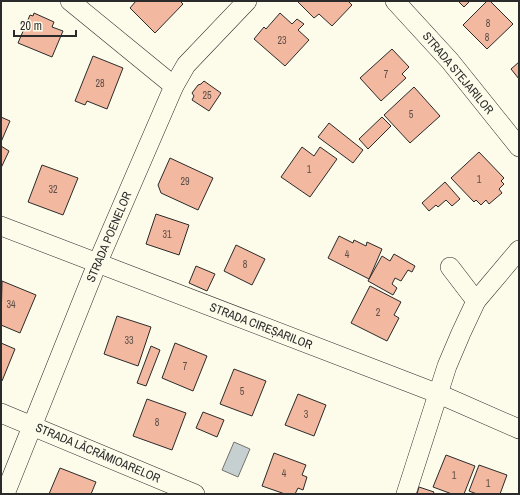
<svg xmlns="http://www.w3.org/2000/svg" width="520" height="495" font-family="'Archivo Narrow',sans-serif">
<rect width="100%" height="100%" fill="#fdfbea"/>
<path fill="#c7d0d0" stroke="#74746e" d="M234,442L250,449L238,477L222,470Z"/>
<g fill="#f2b8a0" stroke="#2b2b2b">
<path d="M136,1H180L183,4L155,33L130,8Z"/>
<path d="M297,1H348L352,5L332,26L319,14L314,18Z"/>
<path d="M458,1H470L464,7Z"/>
<path d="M487,1H490L513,24L487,49L463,25Z"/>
<path d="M34,13L54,22L52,27L63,31L52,57L18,43L30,15L33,16Z"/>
<path d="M280,13L292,24L297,19L304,24L298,30L309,40L285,66L254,39L264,27L266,29Z"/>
<path d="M392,49L409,67L402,74L406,78L381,101L360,78Z"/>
<path d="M93,56L123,68L107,109L87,101L85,105L75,101Z"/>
<path d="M519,62V79L511,69Z"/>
<path d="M204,81L221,93L209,111L192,100L194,96L192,93L198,85L201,84Z"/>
<path d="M414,87L440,116L410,143L384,115Z"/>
<path d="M1,117L10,121L1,142Z"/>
<path d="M382,117L391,126L368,149L359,139Z"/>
<path d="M329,123L363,150L353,163L318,137Z"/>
<path d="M1,146L9,151L1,168Z"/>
<path d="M302,147L314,156L320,147L337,159L310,197L281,177Z"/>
<path d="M479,152L504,178L501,181L504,184L499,189L502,193L489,204L486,200L481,205L476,200L474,202L451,178Z"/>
<path d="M170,158L213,178L198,210L161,193L158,185Z"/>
<path d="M42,165L78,178L63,215L28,202Z"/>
<path d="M445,182L460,199L452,206L446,200L438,207L436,205L429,211L422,203Z"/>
<path d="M156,214L189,225L179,255L146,244Z"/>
<path d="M339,236L353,243L354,240L366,246L367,242L382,249L369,279L328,258Z"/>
<path d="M236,245L265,259L252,285L224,271Z"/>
<path d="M394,254L415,266L412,272L408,270L401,281L395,278L392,284L397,288L393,295L368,281L382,256L390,261Z"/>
<path d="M196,266L215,274L207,291L189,283Z"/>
<path d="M2,281L36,295L20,333L1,325Z"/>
<path d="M370,286L401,302L394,315L399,318L387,341L351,323Z"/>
<path d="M117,316L151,327L138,366L104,354Z"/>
<path d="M1,343L15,349L2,381H1Z"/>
<path d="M175,343L207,356L193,391L162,378Z"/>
<path d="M151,346L160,350L146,386L137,383Z"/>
<path d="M234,369L266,381L252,416L220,404Z"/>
<path d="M298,394L326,405L314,436L285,425Z"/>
<path d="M147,399L186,413L172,450L133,436Z"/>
<path d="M203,412L224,420L217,437L196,428Z"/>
<path d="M274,453L306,465L302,475L307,477L303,490L298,488L295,494H285L262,486Z"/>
<path d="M446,455L475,466L464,494H452L433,487Z"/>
<path d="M479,465L507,475L500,494H477L469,491Z"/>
<path d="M60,468L96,482L91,494H49Z"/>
<path d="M419,487L434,492L433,494H417Z"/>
</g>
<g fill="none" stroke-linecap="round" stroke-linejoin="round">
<defs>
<g id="street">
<path d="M70,1L174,86"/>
<path d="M395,1L450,61L519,147"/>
<path d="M1,226L439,394L519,429"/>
<path d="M450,267L476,301"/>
<path d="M1,413L195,494"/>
<path d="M5,494L97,264L174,86L186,65L247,1"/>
<path d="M406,494L447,366L461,333L476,301L519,250"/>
</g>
</defs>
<use href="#street" stroke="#2b2b2b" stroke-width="20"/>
<use href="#street" stroke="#fdfbea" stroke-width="19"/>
</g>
<g text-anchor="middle" stroke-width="3" stroke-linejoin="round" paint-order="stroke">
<g font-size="10" fill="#5d4e48">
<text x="488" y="27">8</text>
<text x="487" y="41">8</text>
<text x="282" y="44">23</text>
<text x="386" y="78">7</text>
<text x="100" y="87">28</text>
<text x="207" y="99">25</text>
<text x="411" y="118">5</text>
<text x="309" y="173">1</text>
<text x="479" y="183">1</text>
<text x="185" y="185">29</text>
<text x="53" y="193">32</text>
<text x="167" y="238">31</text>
<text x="347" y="258">4</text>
<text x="245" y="268">8</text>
<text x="11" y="308">34</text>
<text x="378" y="316">2</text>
<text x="129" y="344">33</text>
<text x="185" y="370">7</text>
<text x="242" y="395">5</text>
<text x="306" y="418">3</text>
<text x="157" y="426">8</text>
<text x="284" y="477">4</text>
<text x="454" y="479">1</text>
<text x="488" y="487">1</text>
</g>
<g font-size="12" fill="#2b2b2b" stroke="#fdfbea">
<text transform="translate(458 73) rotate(50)" y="4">STRADA STEJARILOR</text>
<text transform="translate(109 237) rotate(-67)" y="4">STRADA POENELOR</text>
<text transform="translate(261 326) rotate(21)" y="4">STRADA CIREȘARILOR</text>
<text transform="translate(98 453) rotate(23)" y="4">STRADA LĂCRĂMIOARELOR</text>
</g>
</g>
<rect width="520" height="495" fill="none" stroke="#2b2b2b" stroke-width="4"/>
<path d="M14 30v6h62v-6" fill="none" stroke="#2b2b2b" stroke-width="2"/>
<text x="20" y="30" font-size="12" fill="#2b2b2b" stroke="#fdfbea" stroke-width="3" paint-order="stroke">20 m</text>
</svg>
